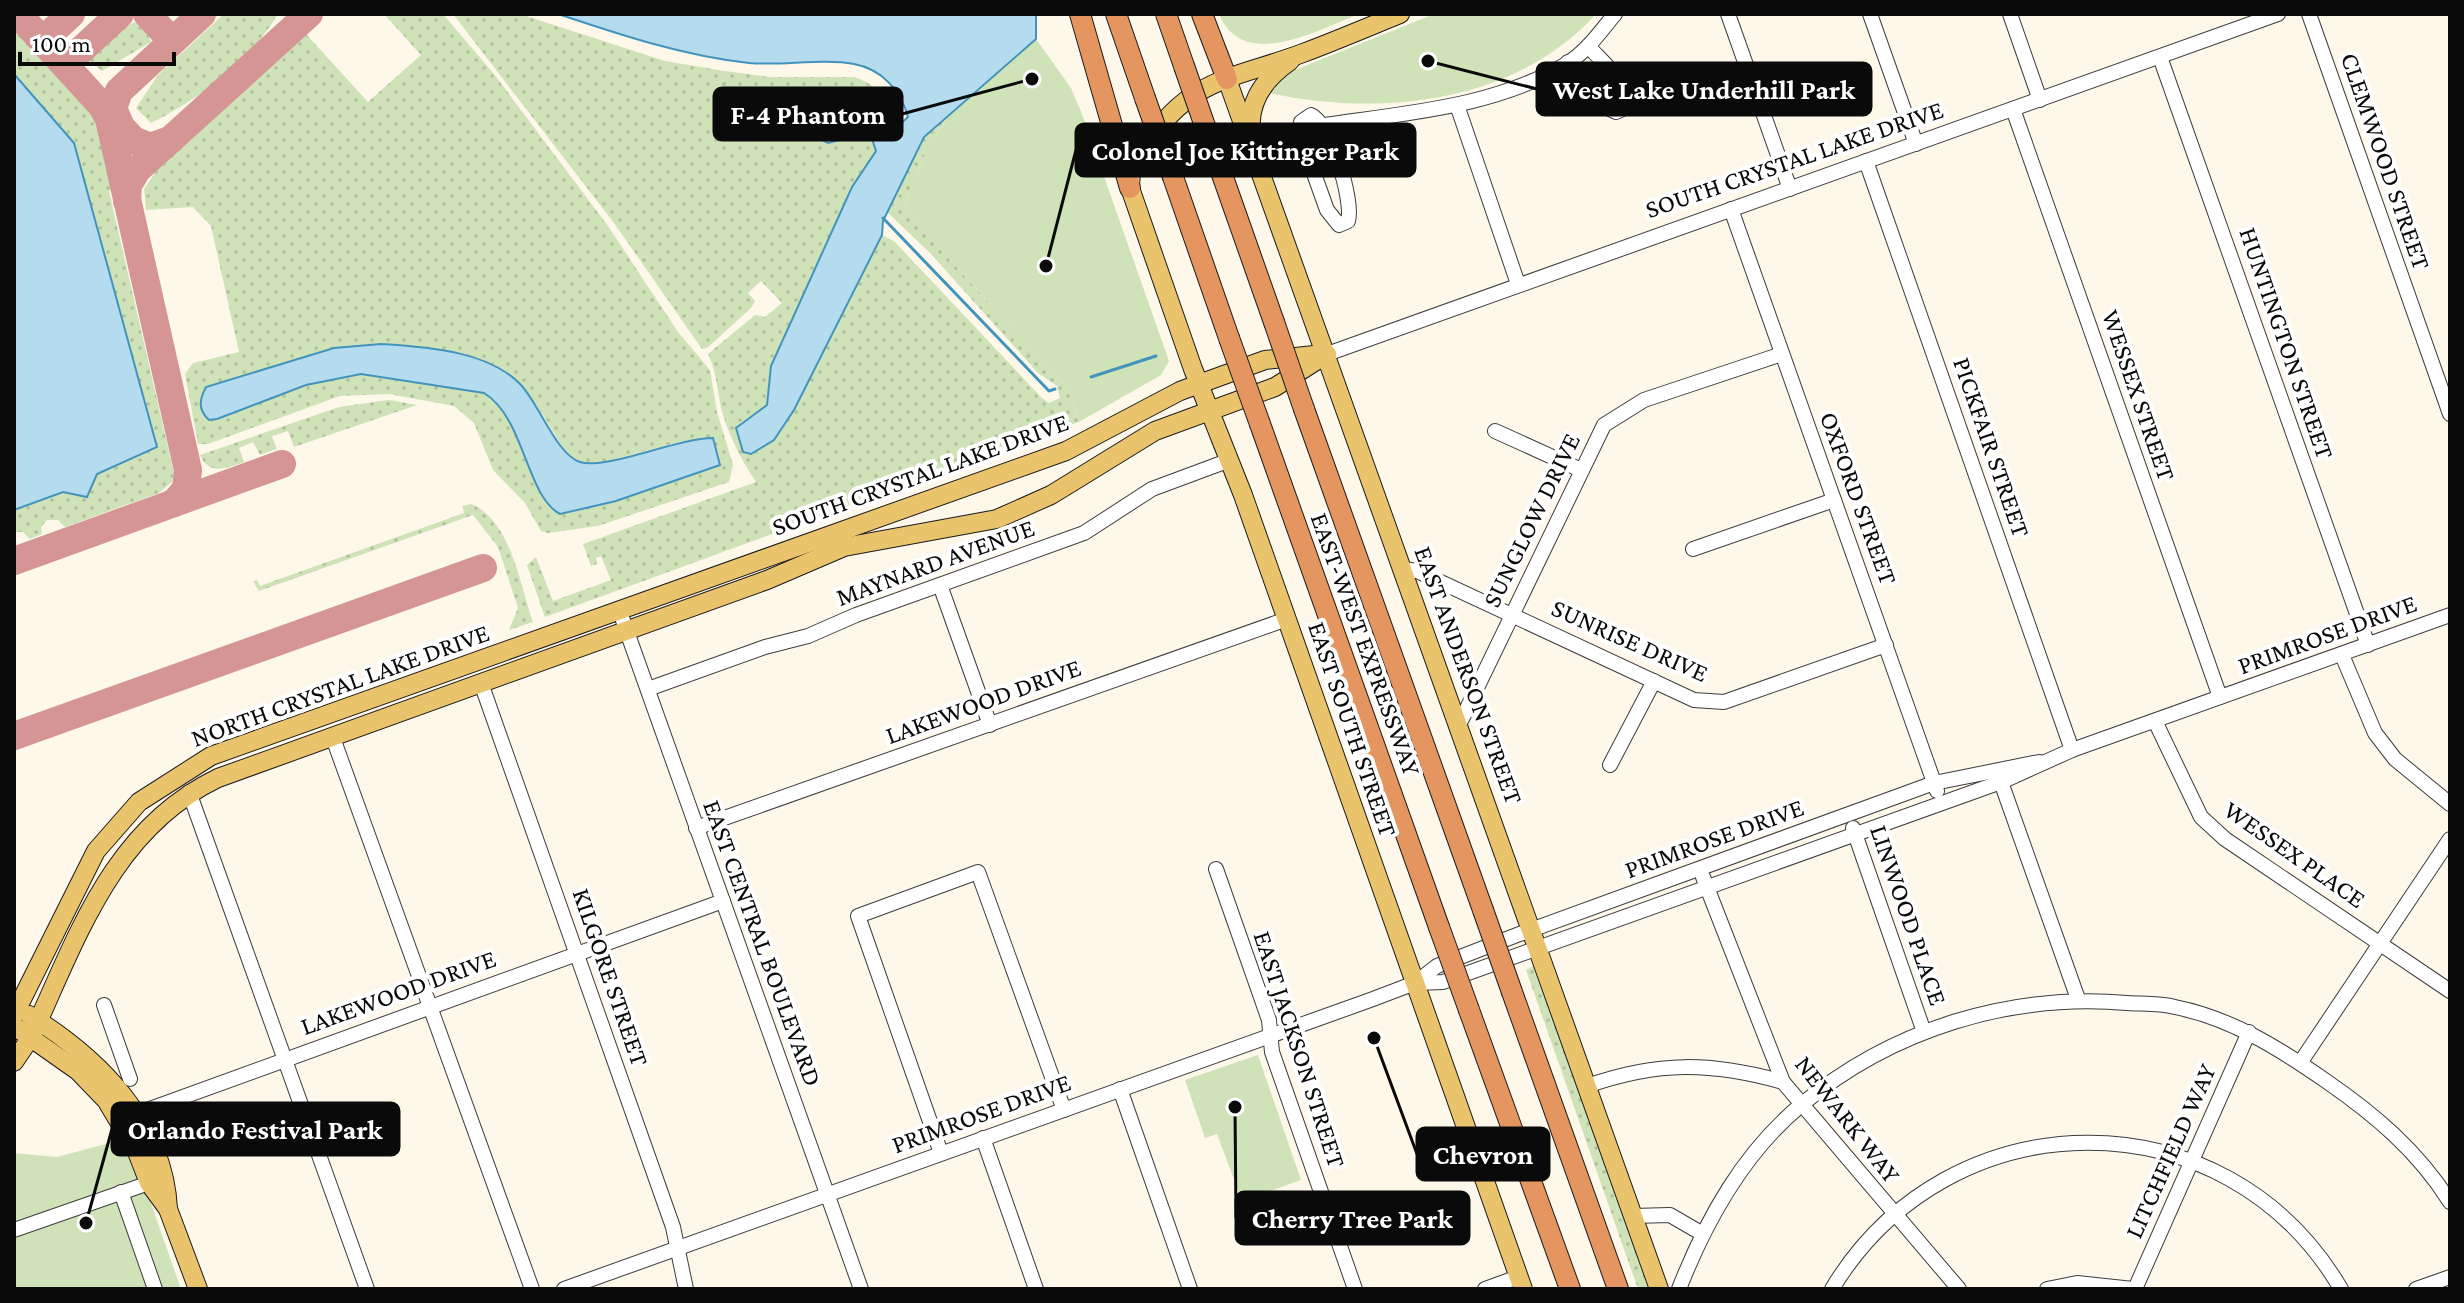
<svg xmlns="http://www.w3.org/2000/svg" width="2464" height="1303" font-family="'Crimson Pro',serif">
<defs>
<pattern id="grass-dots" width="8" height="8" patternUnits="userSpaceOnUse" patternTransform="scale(2)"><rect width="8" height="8" fill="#d0e3b8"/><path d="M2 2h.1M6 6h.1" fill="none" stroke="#b1c19d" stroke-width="1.8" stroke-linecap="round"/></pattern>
</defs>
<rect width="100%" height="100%" fill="#fdf8ea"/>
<g fill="url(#grass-dots)" fill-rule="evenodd">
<path d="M224,14H278C250,61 199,99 151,123L136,108L158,75Z"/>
<path d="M384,14H443L494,74L608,226L678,332L710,370L717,412L733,465L729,482L598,526L548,533L541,531L525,503L493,470L474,423L454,406L389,394L340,396L208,444H198L185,374L193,363L239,352L211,226L193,207L146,210L144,189L161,164L305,33L368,102L421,55ZM381,344L435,348L536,404L566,453L575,461L596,464L683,441L713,439L553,511C534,477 515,412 484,393L361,374L306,385L209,420L206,387L334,348Z"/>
<path d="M453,14H520L665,61L725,71L769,77H854C869,81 889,97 895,111L883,132L873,128L843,142L864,134L872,139L876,151L852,187L771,366L767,405L740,423L763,445C793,430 860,274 882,235L894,241L1041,397L1049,403L1060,398L1057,386L1038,373L930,253L887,212L924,137L951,112L927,149L903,209L1067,387L1079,422L545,617L529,571L527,565L536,557L553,601L611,580L601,556L596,558L597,564L591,566L583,544L756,482C742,461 731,440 723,415C717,394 718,375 708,354L755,315L765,317L782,303L761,281L748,293L755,301L751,308L707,348L702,349L614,223Z"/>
<path d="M135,22L147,33L151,42L102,71L89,60L111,33Z"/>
<path d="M14,27L94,117L115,190L109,191L174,473L172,482L159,493L65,527L58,520H47L41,527L42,534L30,539L23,532H14V510L63,492L87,497L97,474L157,447L74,143L14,74Z"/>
<path d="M389,400L417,405L294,447L288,431L272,436L277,449L260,455L253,442L239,448L244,462C227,468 209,476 200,455L339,407Z"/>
<path d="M471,504C511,520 520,586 533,622L509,630L518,608L498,547L473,515L259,591L253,581L257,580L260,586L464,513L462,506Z"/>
<path d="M1537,964L1653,1289H1638L1526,970Z"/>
</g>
<g fill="#d0e3b8">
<path d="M1219,14H1359C1320,29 1243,73 1219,14Z"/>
<path d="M1434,14H1596C1514,104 1382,117 1269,93L1285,74Z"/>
<path d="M1036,39L1071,88L1082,114L1169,361L1161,375L1079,422L1067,387L903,209L927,149L951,112Z"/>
<path d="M1258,1055L1301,1180L1242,1201L1217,1134L1205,1138L1185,1080Z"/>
<path d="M128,1138L181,1289H14V1153L57,1157Z"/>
</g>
<g fill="#b4dcee" stroke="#4394bd" stroke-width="2">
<path d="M558,14H1036V39L924,137L883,221L882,235L794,410L774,440L751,454L743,452L736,428L767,405L771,366L852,187L876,151L872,139L864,134L828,143L802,130V122C827,98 863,117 881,138L888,136L908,117C901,91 882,69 854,64C823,58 782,66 749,63C684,56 621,35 558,14Z"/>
<path d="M14,74L74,143L157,447L97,474L87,497L63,492L14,510Z"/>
<path d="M381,344C425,347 488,350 521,385C539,404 557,455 580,462C607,470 677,438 713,438L720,465L616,501L560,514C526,496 525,418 484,393L361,374L306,385L217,419L209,420C198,410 199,400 206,387L334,348Z"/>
</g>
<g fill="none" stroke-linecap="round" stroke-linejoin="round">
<g stroke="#4394bd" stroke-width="3">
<path d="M883,218L1049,391L1055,389"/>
<path d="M1091,377L1156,356"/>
</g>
<g stroke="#d49594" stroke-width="28">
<path d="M18,14L133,140L150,147L170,140"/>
<path d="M147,14L172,41"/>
<path d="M42,41L71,14"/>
<path d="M65,65L120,14"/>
<path d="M102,106L109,119L188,470L186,489L174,503"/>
<path d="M121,127L113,108L119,91L202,14"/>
<path d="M127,201L128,185L137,170L309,14"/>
<path d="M14,561L282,464"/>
<path d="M14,736L483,568"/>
</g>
<defs>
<g id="minor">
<path d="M1728,14L1790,189"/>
<path d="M1870,14L1916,144"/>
<path d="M2010,14L2040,100"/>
<path d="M2309,14L2450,414"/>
<path d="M2160,57L2368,645"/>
<path d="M1568,62L1605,107L1616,112L1625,108C1631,84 1603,63 1588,46"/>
<path d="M1457,105L1518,284"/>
<path d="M2013,109L2220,697"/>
<path d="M1311,115C1330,124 1354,200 1348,221L1339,225L1327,210L1299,132L1301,122Z"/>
<path d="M1324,125C1406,113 1496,107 1568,63C1587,51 1601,31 1615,14"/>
<path d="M1866,161L2072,750"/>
<path d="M1731,209L1937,791"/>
<path d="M1327,354L2278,14"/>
<path d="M1495,431L1581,470"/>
<path d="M1693,549L1834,500"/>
<path d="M1404,569L1417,571L1694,700L1724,702L1886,645"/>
<path d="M940,585L990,725"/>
<path d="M620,612L861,1289"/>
<path d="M2342,655L2375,733L2395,759L2450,804"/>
<path d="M481,683L673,1227L686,1289"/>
<path d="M648,689L765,647L808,636L856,615L1084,533L1152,489L1230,460"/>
<path d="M2155,721L2201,817L2225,839L2450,991"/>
<path d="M1459,725L1604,425L1644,400L1782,354"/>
<path d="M333,738L532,1289"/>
<path d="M1610,765L1654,681"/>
<path d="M2001,782L2078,999"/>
<path d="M189,792L367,1289"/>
<path d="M696,828L1287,619"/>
<path d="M1853,828L1924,1032"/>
<path d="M1216,869L1269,1020L1272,1052L1355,1289"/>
<path d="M1703,877L1783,1082L1959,1289"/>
<path d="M1416,983L1443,982L2001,782L2072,750L2450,615"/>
<path d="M104,1005L130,1079"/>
<path d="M2300,1063L2450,839"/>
<path d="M1587,1086C1658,1061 1711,1062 1783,1082"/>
<path d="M1120,1089L1190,1289"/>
<path d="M136,1114L723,901"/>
<path d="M983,1138L1036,1289"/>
<path d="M941,1153L858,916L978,872L1064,1110"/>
<path d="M121,1192L155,1289"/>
<path d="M1633,1216L1670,1215L1701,1233"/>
<path d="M14,1230L149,1183"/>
<path d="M564,1289L1373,999L1415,983L1437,966L1517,935L1934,783L2039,762"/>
<path d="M1485,1289L1518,1277"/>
<path d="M1679,1289C1706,1220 1743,1153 1801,1105C1892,1029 2010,993 2127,1003C2142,1004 2160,1003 2175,1007C2231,1018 2280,1049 2326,1081C2374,1114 2418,1151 2450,1202"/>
<path d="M1832,1289C1948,1096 2226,1092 2341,1289"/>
<path d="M2047,1289L2077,1283L2133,1289"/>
<path d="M2135,1289L2249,1032"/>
<path d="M2416,1289L2450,1277"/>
</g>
<g id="major">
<path d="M1400,14C1368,27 1335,41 1303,53C1234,79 1191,77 1147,144C1137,159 1129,170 1130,188L1193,369L1243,495L1523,1289"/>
<path d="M1227,79L1659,1289"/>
<path d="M1251,132C1248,101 1265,78 1290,61"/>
<path d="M14,1015L96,851L139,802L211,756L1066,451L1180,391L1265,360L1324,354"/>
<path d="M29,1015C99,1058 164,1123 168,1209"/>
<path d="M14,1026L78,1071L106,1100L137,1152L149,1183L168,1209L198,1289"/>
<path d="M14,1062L31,1037C77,938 112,829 218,778L767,580L844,547L997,519L1051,495L1155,431L1275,387L1327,354"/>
</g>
<g id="highway">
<path d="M1080,14L1130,188"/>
<path d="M1116,14L1145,98"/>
<path d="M1166,14L1184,66"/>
<path d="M1202,14L1227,79"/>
<path d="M1206,129L1274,322"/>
<path d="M1173,177L1229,338"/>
<path d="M1304,409L1483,910"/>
<path d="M1260,424L1439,927"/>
<path d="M1512,992L1618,1289"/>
<path d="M1469,1010L1570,1289"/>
</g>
</defs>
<use href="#minor" stroke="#3d3d3d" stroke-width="16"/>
<use href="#major" stroke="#1b1b1b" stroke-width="20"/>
<use href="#highway" stroke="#1b1b1b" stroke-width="22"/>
<use href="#minor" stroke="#fff" stroke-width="14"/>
<use href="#major" stroke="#e9c46d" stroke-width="18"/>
<use href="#highway" stroke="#e49560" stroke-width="20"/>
<defs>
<g id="highway-bridge">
<path d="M1184,66L1206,129"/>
<path d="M1145,98L1173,177"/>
<path d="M1274,322L1304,409"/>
<path d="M1229,338L1260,424"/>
<path d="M1483,910L1512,992"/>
<path d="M1439,927L1469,1010"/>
</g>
</defs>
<use href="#highway-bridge" stroke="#1b1b1b" stroke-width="22" stroke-linecap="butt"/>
<use href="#highway-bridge" stroke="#e49560" stroke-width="20"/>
</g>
<g text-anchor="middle" stroke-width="8" stroke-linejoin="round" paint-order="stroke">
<g font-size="26" fill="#0a0a0a" stroke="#fff">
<text transform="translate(1794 159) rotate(-19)" y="9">SOUTH CRYSTAL LAKE DRIVE</text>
<text transform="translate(2386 161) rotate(71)" y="9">CLEMWOOD STREET</text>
<text transform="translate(2287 343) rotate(71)" y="9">HUNTINGTON STREET</text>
<text transform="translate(2139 395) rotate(71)" y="9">WESSEX STREET</text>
<text transform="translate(1992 447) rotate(71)" y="9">PICKFAIR STREET</text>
<text transform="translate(920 474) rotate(-20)" y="9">SOUTH CRYSTAL LAKE DRIVE</text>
<text transform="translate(1859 498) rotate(70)" y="9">OXFORD STREET</text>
<text transform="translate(1531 520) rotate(-64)" y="9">SUNGLOW DRIVE</text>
<text transform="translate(935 562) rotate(-20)" y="9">MAYNARD AVENUE</text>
<text transform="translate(2327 634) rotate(-20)" y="9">PRIMROSE DRIVE</text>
<text transform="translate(1630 640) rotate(24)" y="9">SUNRISE DRIVE</text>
<text transform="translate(1366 644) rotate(70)" y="9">EAST-WEST EXPRESSWAY</text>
<text transform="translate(1469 675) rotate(70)" y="9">EAST ANDERSON STREET</text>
<text transform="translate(340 685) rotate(-20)" y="9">NORTH CRYSTAL LAKE DRIVE</text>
<text transform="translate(983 701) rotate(-20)" y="9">LAKEWOOD DRIVE</text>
<text transform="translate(1353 729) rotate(71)" y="9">EAST SOUTH STREET</text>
<text transform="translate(1714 838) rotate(-20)" y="9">PRIMROSE DRIVE</text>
<text transform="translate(2295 854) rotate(35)" y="9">WESSEX PLACE</text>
<text transform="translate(1909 915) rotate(71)" y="9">LINWOOD PLACE</text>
<text transform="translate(763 943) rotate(70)" y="9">EAST CENTRAL BOULEVARD</text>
<text transform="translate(611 977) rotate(71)" y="9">KILGORE STREET</text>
<text transform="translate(398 992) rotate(-20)" y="9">LAKEWOOD DRIVE</text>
<text transform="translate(1300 1049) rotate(72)" y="9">EAST JACKSON STREET</text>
<text transform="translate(981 1113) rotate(-20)" y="9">PRIMROSE DRIVE</text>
<text transform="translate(1848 1119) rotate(52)" y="9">NEWARK WAY</text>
<text transform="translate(2170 1151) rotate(-66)" y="9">LITCHFIELD WAY</text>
</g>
</g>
<path fill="none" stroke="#0a0a0a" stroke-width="3" d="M1428 61L1537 89M1032 79L902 114M1046 266L1076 150M86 1223L112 1129M1374 1038L1417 1154M1235 1107L1236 1218"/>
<g fill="#0a0a0a" stroke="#fff" stroke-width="3">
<circle cx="1428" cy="61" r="8"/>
<circle cx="1032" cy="79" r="8"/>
<circle cx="1046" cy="266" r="8"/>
<circle cx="86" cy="1223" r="8"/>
<circle cx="1374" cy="1038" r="8"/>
<circle cx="1235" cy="1107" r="8"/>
</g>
<g fill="#0a0a0a" stroke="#0a0a0a" stroke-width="3">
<rect x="1537" y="63" width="334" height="52" rx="8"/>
<rect x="714" y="88" width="188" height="52" rx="8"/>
<rect x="1076" y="124" width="339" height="52" rx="8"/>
<rect x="112" y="1103" width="287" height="52" rx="8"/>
<rect x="1417" y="1128" width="132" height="52" rx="8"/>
<rect x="1236" y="1192" width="233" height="52" rx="8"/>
</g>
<g font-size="28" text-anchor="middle" font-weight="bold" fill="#fff">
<text x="1704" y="99">West Lake Underhill Park</text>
<text x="808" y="124">F-4 Phantom</text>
<text x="1245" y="160">Colonel Joe Kittinger Park</text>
<text x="255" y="1139">Orlando Festival Park</text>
<text x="1483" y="1164">Chevron</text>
<text x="1352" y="1228">Cherry Tree Park</text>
</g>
<rect width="2464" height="1303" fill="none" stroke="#0a0a0a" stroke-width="32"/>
<path d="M20 52v12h154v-12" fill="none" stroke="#0a0a0a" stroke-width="4"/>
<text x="32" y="52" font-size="24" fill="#0a0a0a" stroke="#ffffff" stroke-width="6" paint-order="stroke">100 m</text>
</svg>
